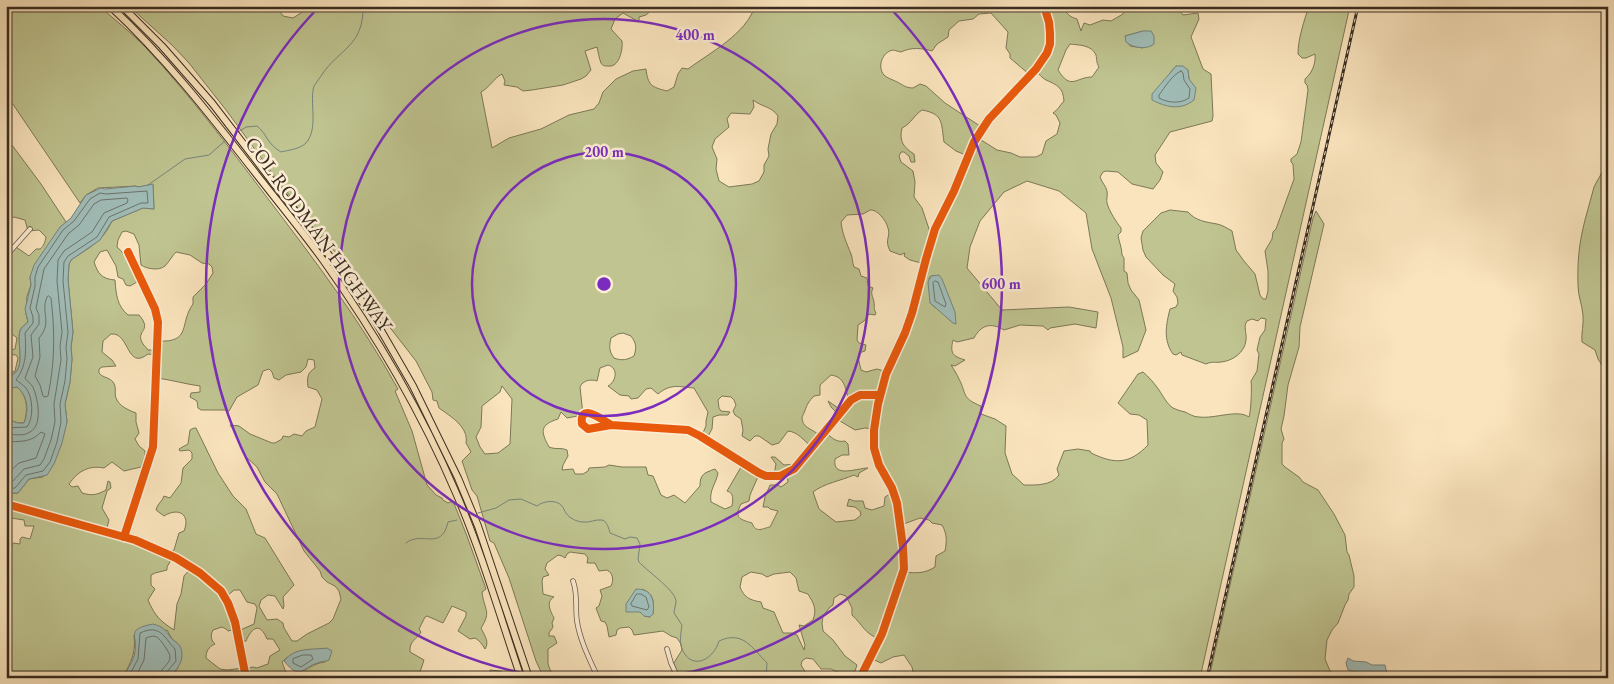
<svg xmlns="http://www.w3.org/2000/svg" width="1614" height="684" font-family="'EB Garamond',serif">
<rect width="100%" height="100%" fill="#fae4bd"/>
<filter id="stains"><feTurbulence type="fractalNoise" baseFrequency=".004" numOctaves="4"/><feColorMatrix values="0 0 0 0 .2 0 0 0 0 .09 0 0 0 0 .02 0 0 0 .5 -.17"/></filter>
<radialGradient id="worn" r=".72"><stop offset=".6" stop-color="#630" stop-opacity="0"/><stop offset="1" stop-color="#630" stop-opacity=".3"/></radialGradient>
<g fill="#bfc490" stroke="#7c7858" fill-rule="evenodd">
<path d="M11,6H99C115,20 133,34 147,49C190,95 228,146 266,196C313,258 361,321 398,389L395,391L412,431L427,485L436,495L442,498L443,500L448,503L453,501L467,536L486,589L482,592C484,610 492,611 481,628C484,635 490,642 485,649C482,644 480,641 475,638L470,639L458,631L466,616V612L452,606L443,623L427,616L425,617L419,629L421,632C417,640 409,640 410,652L424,660L418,678H324L323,676C314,675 306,678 297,678L299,675L297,672C308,671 313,663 325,662L327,649C306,651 298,647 282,662L287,675L283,678H169L178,668V644L172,639L167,630L134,635C136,656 131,660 123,678H6V548L11,549L13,543L20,544V539L22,537L30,539L34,526H25L24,520L11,518L10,512L13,503L6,501V493H18L29,479L43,477L67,422L65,404L70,382L72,359L71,347L73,332L68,280L69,264L71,260C88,248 103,242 112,221L143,208L154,209L153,185L138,187L136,186L98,188L86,195L80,203L6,94V51ZM126,231L134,234L139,245L141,265C147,269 159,271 165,266C169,262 172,256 176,252L190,255L202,263L209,264L212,267L213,273L206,284L193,297V304C179,323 192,343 158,341L157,350H148C146,347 142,344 141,340C138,330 152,330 139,315H128C117,306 116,294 115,280C102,279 98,274 94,262L100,252L107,250L116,266L118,277L123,279L126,285L130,286L137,282C131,269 128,256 117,247L118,240L122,232ZM111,334C130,332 126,371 148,354L157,355V378C172,380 185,384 200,386V392L191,393L190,397L197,401L198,408L201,410H225L229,411L237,397L258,385L263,371L269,369L272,372L274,378L279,380L286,375L301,372L306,367L308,359L314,360L315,368C307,373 307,378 308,387L317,390L322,399L315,427L306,431L302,436L294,434L289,437L283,436L282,439L275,443H272L250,434L239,426L230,425L233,429L245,456L257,467L265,482L277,494L304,551L320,571L322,577L327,582L335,586L339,591L341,599L333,619L329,623L307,634L297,641H292L284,628L283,623L277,619L267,620L259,606L261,600L268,595L275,596L283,609L284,606L283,597L294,585L265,538L256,534L246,509L233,496L218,473L196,428H194L190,430L188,444L179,449L180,451L189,450L192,453V459L183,468L181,483L170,498L164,496C162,502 157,504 156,510L164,516C178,507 191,514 184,531L179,533L174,550L167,555L124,537L106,532L109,520L102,508L107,491L111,488L110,482L108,481L106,490C97,495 92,496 82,493L78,486L72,487L69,484C78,471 89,465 104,468L112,462L124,471L141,467L145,456V451L139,446L135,439L139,433L136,422V413C128,410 119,406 116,398C114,393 117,387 113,382C109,377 103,378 99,373V369L102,367L116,366L112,360L102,352L103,341ZM172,558L191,568L184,576L181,594L177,604L174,630C160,621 155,616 148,600L155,589L151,585V575L155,573L167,570V567ZM234,590H240L247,602L255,604L257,608L254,624L238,631L239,642L246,641C252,627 260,622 267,639H273L280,650L270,656L268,664L257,668L253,667L245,669L243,668L227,670L220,669L206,658C206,652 208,647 215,644C211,640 210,636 213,630L222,627L226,629L228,631L236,629L226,597Z"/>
<path d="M129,6H276L283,16L293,18L304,11L305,6H457L462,10L465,6H656L646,15L639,17V22L623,13L615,19L611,29L622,41C623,50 619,68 608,66C604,66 603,66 601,63C599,58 598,51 597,47L585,51L591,70L586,76L581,79L563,85L532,90L523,91L517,87L504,85L505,81L502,74C493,79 490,87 481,92L492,148L509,138L541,129L569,115L594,109L599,103L603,92L616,79L633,71L646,69C648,85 651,87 667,91L674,87L678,74L682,68L688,69C711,52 746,34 755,6H1064C1066,14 1070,17 1077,19L1081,31L1084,23L1090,25L1103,20L1111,21L1123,14L1125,6H1176L1183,15L1198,13L1199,19L1191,37L1203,69L1211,74L1213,116L1212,121L1170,132L1155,155L1156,163L1163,172L1160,180L1153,189L1132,184L1118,172L1106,171L1103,172L1100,177C1102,183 1106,186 1107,191C1108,195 1106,200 1107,203C1109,211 1117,223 1121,228V232L1118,235C1119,242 1122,248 1122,255L1124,258V271L1127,273L1128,283L1131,290L1139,300L1146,330L1138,351L1123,358V347L1111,298L1092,249L1086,213L1059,191L1027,181L1004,192L980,221L970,247L967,268L1002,310L1069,307L1098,312L1096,328L1075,324L1050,328L1048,330L1043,326L1020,325L1004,330C991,322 981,325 974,338L957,342L953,340C950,353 952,356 965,360L955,366L951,365C954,370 957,374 959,379C967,394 961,398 981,406V414L995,419L1006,426L1005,453L1012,474L1024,485C1036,485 1051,486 1059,475L1057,469L1064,451L1078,449L1090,451L1091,453C1114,464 1129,465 1148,445L1147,420L1139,415L1130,414L1118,403L1138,374L1143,372C1149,377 1154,383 1159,390C1163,396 1167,404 1173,408C1177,410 1181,411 1185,412C1190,414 1193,417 1199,417C1215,419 1237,409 1249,417C1251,412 1252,387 1251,381L1257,371L1259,354L1257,350L1260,337L1265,330L1266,319L1261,318L1258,321L1252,319L1247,321C1243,327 1247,333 1246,340C1245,352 1233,361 1221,362C1215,363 1212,361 1206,364L1182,355L1181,352L1176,355L1173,354C1163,340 1166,325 1170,309L1176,307L1178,303L1177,297L1173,291L1175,284L1163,275L1146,257L1143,250L1141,238L1143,231L1161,213L1170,210L1188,212C1196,221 1206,222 1217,224C1222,225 1227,228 1232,231L1236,250L1244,261L1255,274L1260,295L1263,299H1266L1268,291V271L1265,251L1272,239L1273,232L1276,229L1294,179L1293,164L1291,162V159L1297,154L1301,142L1308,90L1307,85L1305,83V79C1312,73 1316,64 1315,54L1306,58H1302L1298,54C1298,39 1304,21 1309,6H1350L1200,678H909L913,672L912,667L904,655L893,657L881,663L870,658L879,639C864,633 863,625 852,615V608L846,596L840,594L834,598L833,605L830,607L823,616L822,623L823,631L833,640L845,656L857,665L855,671L846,676L831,669H821L813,659L806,658L802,661L801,665L809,678H658L674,671L672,666L682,650L681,644L677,638L671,636L663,631L634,635L632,630L629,627L620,628L617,630L616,635L609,637L607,626L605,622L601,621L596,608L599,606L602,596L600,590L611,586C614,580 613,573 607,570L599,571L595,563H587L588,558L585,554L570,552L567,554L565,558L562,556L558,555L547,563L545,569L549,575L543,577L542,581L543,594L554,597C545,602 551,612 554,618L552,623L553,627L549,633V636H554L557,643L548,649V664L551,672L562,676H568V678H544L536,661L509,578L494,543L490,541L477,496L472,490L462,461L471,452L466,443C469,427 450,416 439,408L437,401L433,400L432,392L416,361L374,307L353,272L304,217L285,189H284L226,110L189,63L173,46ZM991,13L1008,32L1006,48L1010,54V58L1030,75L1036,71C1039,74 1042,78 1046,80C1057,85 1063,87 1064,101C1060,105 1058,110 1053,113L1056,115L1060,123L1057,134L1046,141L1042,154L1036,157H1020L1011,153L997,150L978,138L983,128L945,103L926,86L920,84L913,88C905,88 902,84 895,81C891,79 887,78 884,75C877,67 882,52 893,50C894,50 900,52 901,52C911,47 922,48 932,51L937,44L948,37L949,30L959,21L973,19L979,14ZM1143,31V48L1130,46L1125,36ZM1070,44C1079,45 1092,45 1096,55C1097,59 1096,62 1099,67L1092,77C1076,77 1071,91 1058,70L1066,50ZM1176,66L1188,70L1189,79L1170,73ZM753,100C762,107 771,106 778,116L777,124L771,134L768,149L769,156L764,165V172L759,181L752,184L729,187L719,181L716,169L717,159L712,147L715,139L729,127L727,119L731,113L750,114L754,107ZM922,110C944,114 941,123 944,142L956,151L968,156L931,235L922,208L914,197L915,182L913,171L901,162L899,156L901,152H904L909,156L911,162H915L914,154C903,147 899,141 902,128C912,123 913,116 922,110ZM870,210C877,209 886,220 888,228C891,237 884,239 890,251L901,255L902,254L905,253L904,256L910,260L925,264L905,334L887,372L877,369L866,372L861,370L858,357L859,353L865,351L866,345L859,343L857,340L858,325L864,321L869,314L875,315L876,313C873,308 875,307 874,302C873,296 870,294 873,288L868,286L867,278L861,276L859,269L854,267C852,262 853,259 851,254C847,244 842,233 841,222L847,215L863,214ZM931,276H939L953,323L939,310L932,305L929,278ZM623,333L631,336C636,343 637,347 634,356C627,360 622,361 614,358C609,351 609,347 611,338L618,334ZM608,365C619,368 616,382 608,386L620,395L629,396L631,399L638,398L646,389L651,388L658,394C671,383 679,387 694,388L708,412L706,421V426L702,435L707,438L712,429L713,417L719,415H728L730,412L721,411L719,408L718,400L722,396L731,397L734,400L736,405L733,411L735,415L741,419L743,430L742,436L750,441L755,436H759L772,445L779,443L788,431C798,432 803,440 811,446L797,464L784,465L775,457H771L776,464L774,475L787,473L788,482L781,487L778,485H770L765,497L763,507H768L770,509L778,511L770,527C763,528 756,534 752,523C739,519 734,518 741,504L749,501L750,495L760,472L744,462L727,491C734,493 733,499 732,506L725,509L711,502C709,490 716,484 718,473L715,469C704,473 700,474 700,486L685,503L674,495L667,498L661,495L653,476L648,475L646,467H622L609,465L605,467L589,468L588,471L583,474H575L573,469L562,470L563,465L568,456L567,450C559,447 557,450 549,447C541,432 539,425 558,419L561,412L567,418L583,415L580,387C583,380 591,379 597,381L600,368ZM831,375C845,377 845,388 849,400L841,410L828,401L831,407L837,413L835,418L855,430L865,428L874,429L879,466L893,492L885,497L884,506L872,510L865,508L863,501H854L849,499L847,506L855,507L860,511L861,515L855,520L836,522L819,509L813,492C825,483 840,481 854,475L858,477L859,473L868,468C857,468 832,479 835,459L842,455H849L848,444L845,441C836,443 831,437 824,431L819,435C811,428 802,428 802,417C807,408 805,405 814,396L820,395V385ZM502,386L512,399L510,444L498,453L485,454L480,447L476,437L481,427L482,406L500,392ZM920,518L929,520L932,523L942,525C947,534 947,541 945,551L936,556L935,567C924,574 916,573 904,572L901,525ZM751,572L762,574L767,577L774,574L790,572L796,578L799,591L808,594C814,604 817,609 813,620L804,626L799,625L805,645L804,650L797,635L792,633H783L774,612L763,608L761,602C749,600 744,597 740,587L742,577ZM642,589C655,595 653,600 653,614L650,617L644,616L640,612Z"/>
<path d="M6,137L41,184L66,222L30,277L31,285L27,296L26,314L28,322C25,325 21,327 20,331C16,345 29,373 6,377V373L9,374L15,371L18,358L16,355L6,354V351L15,349L17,338L12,334L6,333V257L16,247L29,256L36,249H40C44,246 45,242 46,237L39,230L28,231L25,220L14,217L10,219L8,222H6Z"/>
<path d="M1608,163V374L1598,359L1595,350L1582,342C1581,333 1584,324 1583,315C1582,304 1578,296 1578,285C1577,257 1580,237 1588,209C1590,202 1592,194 1594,187C1598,179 1603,171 1608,163Z"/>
<path d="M1316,211L1324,224L1300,327L1299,347L1288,385L1284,416L1281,429L1284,439L1282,443V464L1285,467L1299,477L1303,482L1318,490L1334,514L1345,535L1347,552L1349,555L1354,576V587L1349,594L1348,600L1345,605L1338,623L1332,630L1327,640L1325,659L1330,671L1341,678H1209L1313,218Z"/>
<path d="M17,387C28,396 28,411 24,423H18L12,421L6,424V389Z"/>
<path d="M1608,391V495H1605V482L1607,478L1603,441L1607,425L1605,401Z"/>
<path d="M490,670L500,671L510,677L514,675L515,678H492Z"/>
</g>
<g fill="#a0bdb8" stroke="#77837b">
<path d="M1143,31H1151L1154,36V44C1147,50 1133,48 1126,42L1125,36Z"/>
<path d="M1176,66H1183L1188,70L1189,79L1196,88L1194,100C1180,111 1166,107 1152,100V94Z"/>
<path d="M153,184L154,209L143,208L112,221L100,240L71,260L69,264L68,280L73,332L71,347L72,359L70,382L65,404L67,422L62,443L54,464L47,475L29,479L18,493H6V437L8,435L6,424L12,421L18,423H24C29,411 28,396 17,387L6,389V377C29,373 16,345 20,331C21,327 25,325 28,322L25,309L31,285L30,277L34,265L60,227L71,218L86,195L101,188L105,189L136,186L138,187Z"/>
<path d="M939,275L942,279L955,312L956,324L953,323L930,303L928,282L931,276Z"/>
<path d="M636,589C652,589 655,600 653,614L650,617L644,616L640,612H626V604Z"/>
<path d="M153,624C164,627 165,630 171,638C174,641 178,643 180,646C186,660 177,669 169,678H123C126,671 132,663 134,656C140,635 123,630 153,624Z"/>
<path d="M327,648L332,651L329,660C325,662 322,661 317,663C302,668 300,681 284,661C295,647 311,650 327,648Z"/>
<path d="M1348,658L1353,661L1366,662L1372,665H1385L1388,678H1358V673L1348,670L1346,663Z"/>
</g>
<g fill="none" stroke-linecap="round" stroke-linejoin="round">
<g stroke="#6d746c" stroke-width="1">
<path d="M1181,71L1183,73L1184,80L1190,89L1189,98C1180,104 1168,103 1159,98V95C1165,87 1172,75 1181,71Z"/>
<path d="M935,281L938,282L946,304L945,307L935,301L933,283Z"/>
<path d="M49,296L51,298C55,332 55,362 48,396L45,397L43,396L40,385L35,376L40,357L39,338C53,322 40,313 47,297Z"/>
<path d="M6,428L27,427C34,418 33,397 26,388C23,385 19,382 16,380C27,365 26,351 25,333L33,323V317L30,308L35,286V277L38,267L63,230L74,221L90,199L100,193L106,194L147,191L148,203H141L109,217L97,237L68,256L64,262L63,281L68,332L66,347L67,359L65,381L60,404L61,422L57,442L50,462L43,471L26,475L15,488L6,489"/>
<path d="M6,434C13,434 23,437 30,432C43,425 38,399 33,387C31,384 27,381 25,378L33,357L31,335L39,324V315L36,308L44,269L68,234L79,225L94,204L101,200L127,198L128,200L127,203L104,213L92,232L64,251L58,260L57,281L62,332L60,346L61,360L54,404L55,422L51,440L44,459L40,465L24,469L12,482H6"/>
<path d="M6,442C20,441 31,443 41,432L45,434L36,458L19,463L6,475"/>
<path d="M637,594H641L646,597L649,607L647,610L632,606L631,604Z"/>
<path d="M303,655H311L313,659L301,667L293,663V659Z"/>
<path d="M128,678L138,659L140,633C160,624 163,636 175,649L176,661L166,673L165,678"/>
<path d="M135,678L144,660L146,638C149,637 153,635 157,637C160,639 171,654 170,657C170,665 160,667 159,678"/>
</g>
<g stroke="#77837b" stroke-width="1">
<path d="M238,132L246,127L257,126C268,135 266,143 281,152C289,150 300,149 306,143C319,128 309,102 314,86C316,83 319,79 321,76C339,48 364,47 363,6"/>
<path d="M148,185L185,159L209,155L226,140"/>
<path d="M478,513L496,508L509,500L521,499L537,506C543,501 556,499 562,506C564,508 564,511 566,513C569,518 577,522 583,522C589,523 596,519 602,520C607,521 609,529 610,533L625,539L630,537L637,538L640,544L638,559L639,562C647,571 675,590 676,601C676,605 674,609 674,613L682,625C681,633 679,642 682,649C692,672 714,659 719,641C743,630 752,648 767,663L766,678"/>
<path d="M406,543C422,530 441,552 448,522L457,520"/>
</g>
<defs>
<g id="minor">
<path d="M6,256L30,229"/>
<path d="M611,425C604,421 579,401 582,424L588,429L611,425L688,430L700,436L759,473L766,476H780L794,469L851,400L860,395H880"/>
<path d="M124,537L153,447L158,322L155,309L128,252"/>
<path d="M573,581C578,594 575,608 577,621C580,641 590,660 598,678"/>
<path d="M667,649L671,663L678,678"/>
</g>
<g id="tertiary">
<path d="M6,504L135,540L176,558L200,573L221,591L228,603L235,622L246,678"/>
<path d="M860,678L882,634L904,569L903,547L897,503L892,488L879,465L874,448V430L878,404L886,374L905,333L912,313L926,259L935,229L954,191L974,142L989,119L1036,69L1047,53L1050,44V33L1049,22L1044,6"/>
</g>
<g id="trunk">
<path d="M110,6C165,57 211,116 257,175C279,203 302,231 323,260C375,333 421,411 456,493C482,553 500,616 521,678"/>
<path d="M122,6L162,46L212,103L332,259L375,320L413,386L458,478L478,526L529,678"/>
</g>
</defs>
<use href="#minor" stroke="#6a5a47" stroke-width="5.5"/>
<use href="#tertiary" stroke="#6a5a47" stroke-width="7"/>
<use href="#trunk" stroke="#3a2c20" stroke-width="8"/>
<use href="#minor" stroke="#fcedd4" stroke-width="4"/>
<use href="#tertiary" stroke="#fcedd4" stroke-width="5"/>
<use href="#trunk" stroke="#fae4bd" stroke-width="6"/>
<defs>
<path id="rail" d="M1207,678L1358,6"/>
</defs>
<use href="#rail" stroke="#3a2c20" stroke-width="3"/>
<use href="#rail" stroke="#fcedd4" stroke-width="1" stroke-dasharray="4" stroke-linecap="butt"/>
<defs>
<g id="cycleway">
<path d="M611,425C604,421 579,401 582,424L588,429L611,425L688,430L700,436L759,473L766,476H780L794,469L851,400L860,395H880"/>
<path d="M6,504L135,540L176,558L200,573L221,591L228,603L235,622L246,678"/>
<path d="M124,537L153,447L158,322L155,309L128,252"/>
<path d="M860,678L882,634L904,569L903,547L897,503L892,488L879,465L874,448V430L878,404L886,374L905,333L912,313L926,259L935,229L954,191L974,142L989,119L1036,69L1047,53L1050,44V33L1049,22L1044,6"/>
</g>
</defs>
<use href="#cycleway" stroke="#fcedd4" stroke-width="11"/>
<use href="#cycleway" stroke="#e8590c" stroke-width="8"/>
</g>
<g fill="none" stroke="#7b2cbf" stroke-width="2.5">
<circle cx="604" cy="284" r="132"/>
<circle cx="604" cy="284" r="265"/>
<path d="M552 678A397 397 0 0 1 318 8M890 8A397 397 0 0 1 656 678"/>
</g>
<g text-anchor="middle" stroke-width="5" stroke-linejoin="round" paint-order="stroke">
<g font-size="20" fill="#3a2c20" stroke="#fcedd4">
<text transform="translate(319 234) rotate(54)" y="7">COL RODMAN HIGHWAY</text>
</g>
</g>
<circle cx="604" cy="284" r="8" fill="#7b2cbf" stroke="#fcedd4" stroke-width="2.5"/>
<g font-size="15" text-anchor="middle" font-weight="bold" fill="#7b2cbf" stroke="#fcedd4" stroke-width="5" stroke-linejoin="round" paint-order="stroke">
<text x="695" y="40">400 m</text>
<text x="604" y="157">200 m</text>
<text x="1001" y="289">600 m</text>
</g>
<rect width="1614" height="684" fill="none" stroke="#fae4bd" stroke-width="25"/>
<rect x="8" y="8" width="1599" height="669" fill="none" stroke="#3a2c20" stroke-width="2.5"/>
<rect x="12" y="12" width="1589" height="659" fill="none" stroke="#3a2c20"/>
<rect width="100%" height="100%" filter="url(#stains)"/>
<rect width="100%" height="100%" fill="url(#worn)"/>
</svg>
